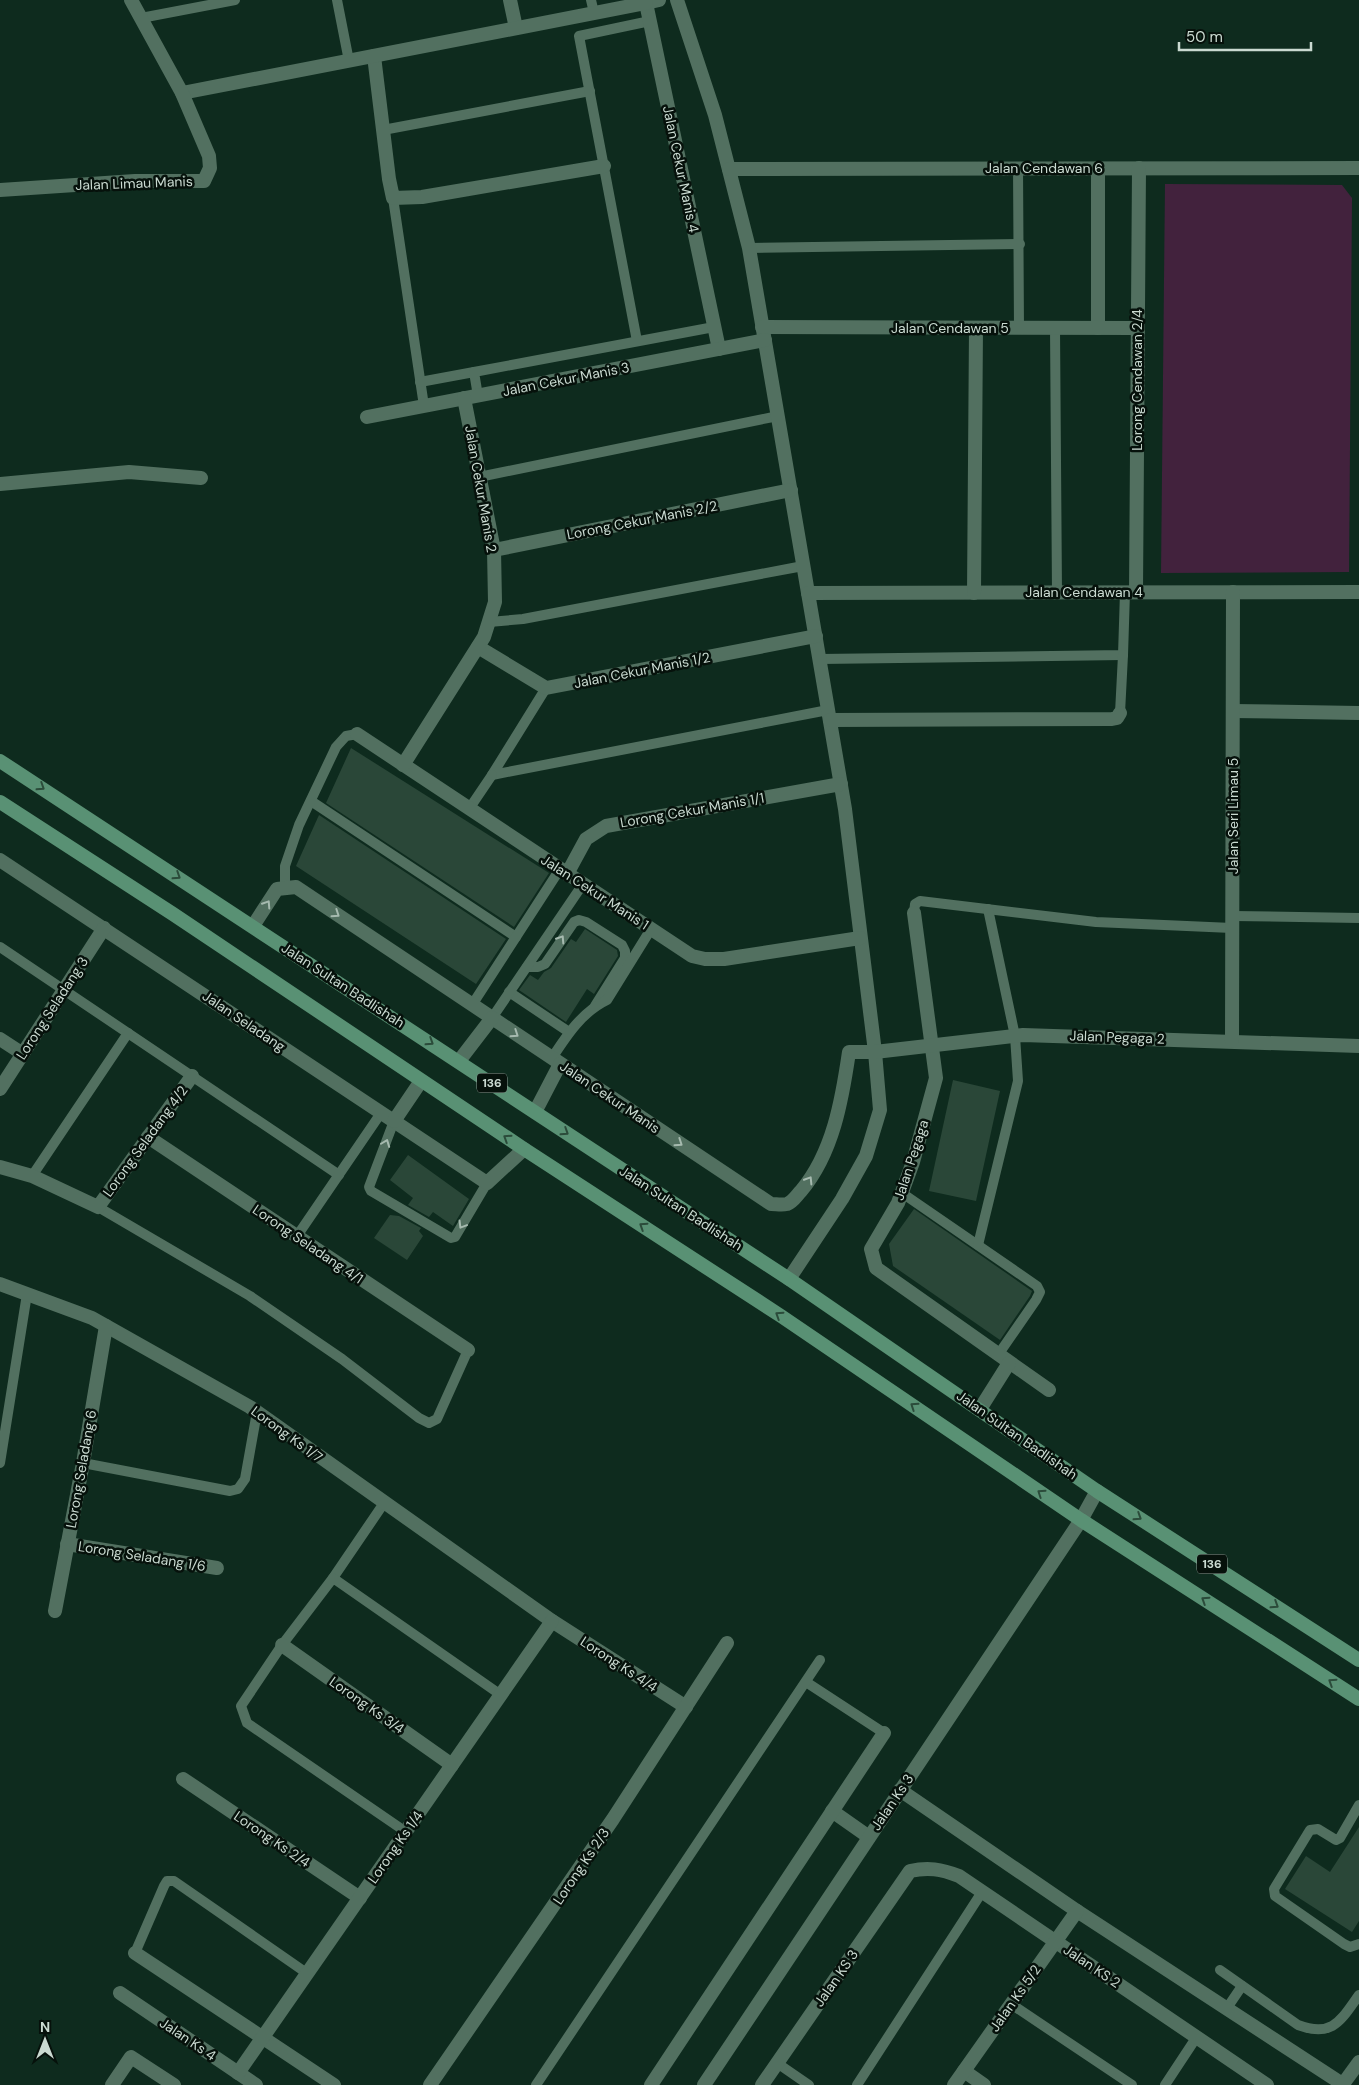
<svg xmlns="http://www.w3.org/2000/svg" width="1359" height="2085" font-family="'DM Sans',sans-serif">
<rect width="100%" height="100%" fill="#0e2b1e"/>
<path fill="#42223d" d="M1165,184L1342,185L1352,198L1349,572L1161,573Z"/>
<g fill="#2a4738">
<path d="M351,748L549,873L514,927L326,803Z"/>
<path d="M319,815L506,939L476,984L296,866Z"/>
<path d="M585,929L617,950L618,956L594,994L587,989L566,1022L519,990L530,975L538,980L544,972L551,968L571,939L576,942Z"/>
<path d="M953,1080L1000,1091L976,1201L929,1191Z"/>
<path d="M408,1155L469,1199L453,1226L433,1212L429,1217L408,1205L413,1198L390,1180Z"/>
<path d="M914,1209L1032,1291L1030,1296L1000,1340L893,1266L889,1244Z"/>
<path d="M390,1215L399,1216L421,1228L419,1231L423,1236L407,1260L374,1238Z"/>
<path d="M1359,1827V1921L1352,1932L1285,1889L1306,1856L1330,1872Z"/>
</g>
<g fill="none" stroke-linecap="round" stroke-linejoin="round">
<g stroke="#527060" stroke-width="10">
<path d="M337,0L349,61"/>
<path d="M591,0L594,13"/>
<path d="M141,18L235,0"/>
<path d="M383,130L590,91"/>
<path d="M1018,168L1019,328"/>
<path d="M393,198L424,406"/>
<path d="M749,248L1020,244"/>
<path d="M1055,328L1057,593"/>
<path d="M637,341L579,36L650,21"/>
<path d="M420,382L474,372"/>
<path d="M478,396L474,372L714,327"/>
<path d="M479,477L778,416"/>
<path d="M489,622L523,619L803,566"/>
<path d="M820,659L1123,655L1125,592"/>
<path d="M546,688L492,775L828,710"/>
<path d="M1120,713L1123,655"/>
<path d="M311,801L516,937"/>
<path d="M469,809L492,775"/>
<path d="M285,887V866L299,825L336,747L346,736L357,734"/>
<path d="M914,913L915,904L920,901L1096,922L1232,928"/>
<path d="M1233,916L1359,918"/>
<path d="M0,947L339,1175"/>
<path d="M527,967H538L545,964L574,922L579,920L586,922L622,945L625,951V958L595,1006"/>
<path d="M509,992L569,1032"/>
<path d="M472,1005L560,869"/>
<path d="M492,1018L583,884"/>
<path d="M552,1058C567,1035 582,1012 607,1000L651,929"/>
<path d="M394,1121L369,1187L371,1191L451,1238L455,1237L487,1183"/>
<path d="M32,1176L128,1033"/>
<path d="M902,1193L1037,1286L1040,1292L1036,1300L998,1355"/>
<path d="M98,1207L250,1296L342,1359L419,1418L429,1423L437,1419L468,1350"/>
<path d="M297,1236L381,1113"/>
<path d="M978,1245L1018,1081L1015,1036L988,909"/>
<path d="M0,1463L27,1294"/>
<path d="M83,1463L230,1491L238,1489L245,1479L257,1412"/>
<path d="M333,1578L384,1503"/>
<path d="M806,1682L884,1733"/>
<path d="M1359,1805L1340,1838L1336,1840L1318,1829L1310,1830L1274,1889L1275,1896L1344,1944L1350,1947L1359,1944"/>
<path d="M406,1832L247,1723L241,1706L282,1645L333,1578L501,1695"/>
<path d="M135,1953L164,1886L167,1881H174L308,1974"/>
<path d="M1220,1970L1298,2025C1333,2038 1341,2020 1359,1995"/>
<path d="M1011,2004L1132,2085"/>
<path d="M1227,2008L1242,1986"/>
<path d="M777,2063L809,2085"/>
<path d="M536,2085L820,1660"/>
<path d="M857,2085L982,1892"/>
<path d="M1165,2085L1196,2038"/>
</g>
<g stroke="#527060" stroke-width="14">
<path d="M510,0L516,28"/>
<path d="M659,0L646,3L719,349"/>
<path d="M677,0L715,115L749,248L845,809L875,1052L880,1110L866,1156L842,1199L789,1279"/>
<path d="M374,56L389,179L393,198L422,197L604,166"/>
<path d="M182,93L646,3"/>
<path d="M1098,168V328"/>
<path d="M729,169L1359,168"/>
<path d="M0,190L135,181H204L210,168L209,156L182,93L131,0"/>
<path d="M762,327L1138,328"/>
<path d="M367,417L765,340"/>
<path d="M0,484L129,472L201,478"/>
<path d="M494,550L791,490"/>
<path d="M1136,592L1139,168"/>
<path d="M808,593L1359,592"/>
<path d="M974,593L976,328"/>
<path d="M478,647L546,688L816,636"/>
<path d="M1233,711L1359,713"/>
<path d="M830,720L1112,719L1117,718L1120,713"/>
<path d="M357,734L692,956L705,959H724L860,938"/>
<path d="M403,765L484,637L495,602L494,550L464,398"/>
<path d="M0,860L487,1183L524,1149"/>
<path d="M567,874L586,839L606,826L841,784"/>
<path d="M914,913L936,1078L913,1162L898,1203L871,1249L876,1268L1049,1390"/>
<path d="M253,926L277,889L296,887L771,1204C776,1204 782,1205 787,1204C793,1202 797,1195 801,1191C833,1153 842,1100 849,1052H875L1023,1035L1359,1046"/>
<path d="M0,1039L23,1054"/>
<path d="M1232,1041L1233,592"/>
<path d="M459,1061L492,1018"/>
<path d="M0,1089L104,928"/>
<path d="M535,1112L560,1064"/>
<path d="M394,1121L421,1081"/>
<path d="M148,1137L468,1350"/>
<path d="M0,1167L32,1176L98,1207L192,1076"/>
<path d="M0,1284L92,1318L250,1407L552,1621L686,1707"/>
<path d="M980,1409L1009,1363"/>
<path d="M67,1544L217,1568"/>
<path d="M55,1611L83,1463L106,1326"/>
<path d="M282,1645L452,1765"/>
<path d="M183,1779L360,1898"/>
<path d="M900,1790L1077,1911L1344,2085"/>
<path d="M832,1811L869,1837"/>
<path d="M135,1953L334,2085"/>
<path d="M120,1993L256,2085"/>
<path d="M964,2071L984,2085"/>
<path d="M238,2073L552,1621"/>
<path d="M1343,2084L1359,2062"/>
<path d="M112,2085L131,2057L174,2085"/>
<path d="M430,2085L613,1819L727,1643"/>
<path d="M651,2085L884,1733"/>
<path d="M762,2085L910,1871C928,1867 941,1869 959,1876L1267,2085"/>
<path d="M954,2085L1077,1911"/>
</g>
<path stroke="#527060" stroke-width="14" d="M704,2085L1081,1520L1097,1491"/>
<g stroke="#599174" stroke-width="14">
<path d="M0,761L789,1279L1097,1491L1359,1660"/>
<path d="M0,802L173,914L524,1149L781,1316L1081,1520L1359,1699"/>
</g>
</g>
<defs><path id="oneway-chevron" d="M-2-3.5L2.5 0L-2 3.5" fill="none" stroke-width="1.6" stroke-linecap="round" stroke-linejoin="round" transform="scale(1.25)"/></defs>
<g stroke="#2b4b3a">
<use href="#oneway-chevron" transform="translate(41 787) rotate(33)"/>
<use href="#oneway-chevron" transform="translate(177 876) rotate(33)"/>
<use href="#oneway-chevron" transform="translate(430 1042) rotate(33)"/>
<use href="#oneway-chevron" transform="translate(565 1132) rotate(33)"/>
<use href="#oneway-chevron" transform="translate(507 1138) rotate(-147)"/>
<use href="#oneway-chevron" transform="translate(643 1226) rotate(-147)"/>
<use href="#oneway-chevron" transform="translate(779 1315) rotate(-147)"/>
<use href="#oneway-chevron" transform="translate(914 1406) rotate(-146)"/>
<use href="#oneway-chevron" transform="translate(1041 1493) rotate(-146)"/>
<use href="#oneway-chevron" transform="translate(1138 1517) rotate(33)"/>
<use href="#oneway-chevron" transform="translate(1205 1600) rotate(-147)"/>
<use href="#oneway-chevron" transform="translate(1275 1605) rotate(33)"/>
<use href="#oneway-chevron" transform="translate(1332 1682) rotate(-147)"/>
</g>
<g stroke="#a6baaf">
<use href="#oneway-chevron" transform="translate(267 904) rotate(-57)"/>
<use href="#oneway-chevron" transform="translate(336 914) rotate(34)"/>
<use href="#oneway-chevron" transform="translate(561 939) rotate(-57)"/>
<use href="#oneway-chevron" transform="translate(515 1034) rotate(34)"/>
<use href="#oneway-chevron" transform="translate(386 1143) rotate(-69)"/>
<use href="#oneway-chevron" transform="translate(679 1143) rotate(34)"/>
<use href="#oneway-chevron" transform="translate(809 1180) rotate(-58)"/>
<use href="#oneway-chevron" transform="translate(462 1225) rotate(121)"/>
</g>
<g text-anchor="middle" stroke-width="5" stroke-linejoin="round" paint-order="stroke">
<g fill="#06110b" stroke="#8f9e96" stroke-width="1">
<rect x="477" y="1073.5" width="30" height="19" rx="4"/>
<rect x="1197" y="1554.5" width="30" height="19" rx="4"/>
</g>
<g font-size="12" font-weight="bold" fill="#cadad1">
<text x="492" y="1087">136</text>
<text x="1212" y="1568">136</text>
</g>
<g font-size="14" fill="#cadad1" stroke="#06110b">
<text x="1044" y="173">Jalan Cendawan 6</text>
<text transform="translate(681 169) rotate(78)" y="5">Jalan Cekur Manis 4</text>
<text transform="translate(134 183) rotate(-2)" y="5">Jalan Limau Manis</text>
<text x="950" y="333">Jalan Cendawan 5</text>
<text transform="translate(566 379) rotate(-11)" y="5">Jalan Cekur Manis 3</text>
<text transform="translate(1137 380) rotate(-90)" y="5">Lorong Cendawan 2/4</text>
<text transform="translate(481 489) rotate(80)" y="5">Jalan Cekur Manis 2</text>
<text transform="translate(642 520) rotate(-11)" y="5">Lorong Cekur Manis 2/2</text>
<text x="1084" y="597">Jalan Cendawan 4</text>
<text transform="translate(642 670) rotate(-11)" y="5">Jalan Cekur Manis 1/2</text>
<text transform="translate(692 810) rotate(-10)" y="5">Lorong Cekur Manis 1/1</text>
<text transform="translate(1233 816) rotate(-90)" y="5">Jalan Seri Limau 5</text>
<text transform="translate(595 892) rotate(33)" y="5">Jalan Cekur Manis 1</text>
<text transform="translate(343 985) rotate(33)" y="5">Jalan Sultan Badlishah</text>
<text transform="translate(52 1008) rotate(-57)" y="5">Lorong Seladang 3</text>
<text transform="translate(244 1021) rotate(34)" y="5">Jalan Seladang</text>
<text transform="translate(1117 1037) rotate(2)" y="5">Jalan Pegaga 2</text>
<text transform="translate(610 1097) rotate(34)" y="5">Jalan Cekur Manis</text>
<text transform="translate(145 1141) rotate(-54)" y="5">Lorong Seladang 4/2</text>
<text transform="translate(911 1160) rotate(-72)" y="5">Jalan Pegaga</text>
<text transform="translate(681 1208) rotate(33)" y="5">Jalan Sultan Badlishah</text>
<text transform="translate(308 1244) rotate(34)" y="5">Lorong Seladang 4/1</text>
<text transform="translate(287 1434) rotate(36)" y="5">Lorong Ks 1/7</text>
<text transform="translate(1017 1435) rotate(35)" y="5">Jalan Sultan Badlishah</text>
<text transform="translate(81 1469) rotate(-80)" y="5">Lorong Seladang 6</text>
<text transform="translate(142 1556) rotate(9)" y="5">Lorong Seladang 1/6</text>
<text transform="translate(619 1664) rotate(33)" y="5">Lorong Ks 4/4</text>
<text transform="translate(367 1705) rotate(35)" y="5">Lorong Ks 3/4</text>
<text transform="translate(892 1802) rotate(-56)" y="5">Jalan Ks 3</text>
<text transform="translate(272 1839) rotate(34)" y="5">Lorong Ks 2/4</text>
<text transform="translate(395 1847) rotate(-55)" y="5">Lorong Ks 1/4</text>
<text transform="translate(581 1866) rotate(-56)" y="5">Lorong Ks 2/3</text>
<text transform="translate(1092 1966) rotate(34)" y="5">Jalan KS 2</text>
<text transform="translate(836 1978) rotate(-55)" y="5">Jalan KS 3</text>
<text transform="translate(1015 1998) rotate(-55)" y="5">Jalan Ks 5/2</text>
<text transform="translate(188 2039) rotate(34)" y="5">Jalan Ks 4</text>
</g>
</g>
<g transform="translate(45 2040)" stroke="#06110b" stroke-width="4" paint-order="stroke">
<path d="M0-4L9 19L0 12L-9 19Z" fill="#cadad1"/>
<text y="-8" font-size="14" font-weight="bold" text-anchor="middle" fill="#cadad1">N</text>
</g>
<path d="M1179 42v8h132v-8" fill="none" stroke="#cadad1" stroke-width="2.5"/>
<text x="1186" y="42" font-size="15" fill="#cadad1" stroke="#06110b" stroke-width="4" paint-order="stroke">50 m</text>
</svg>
